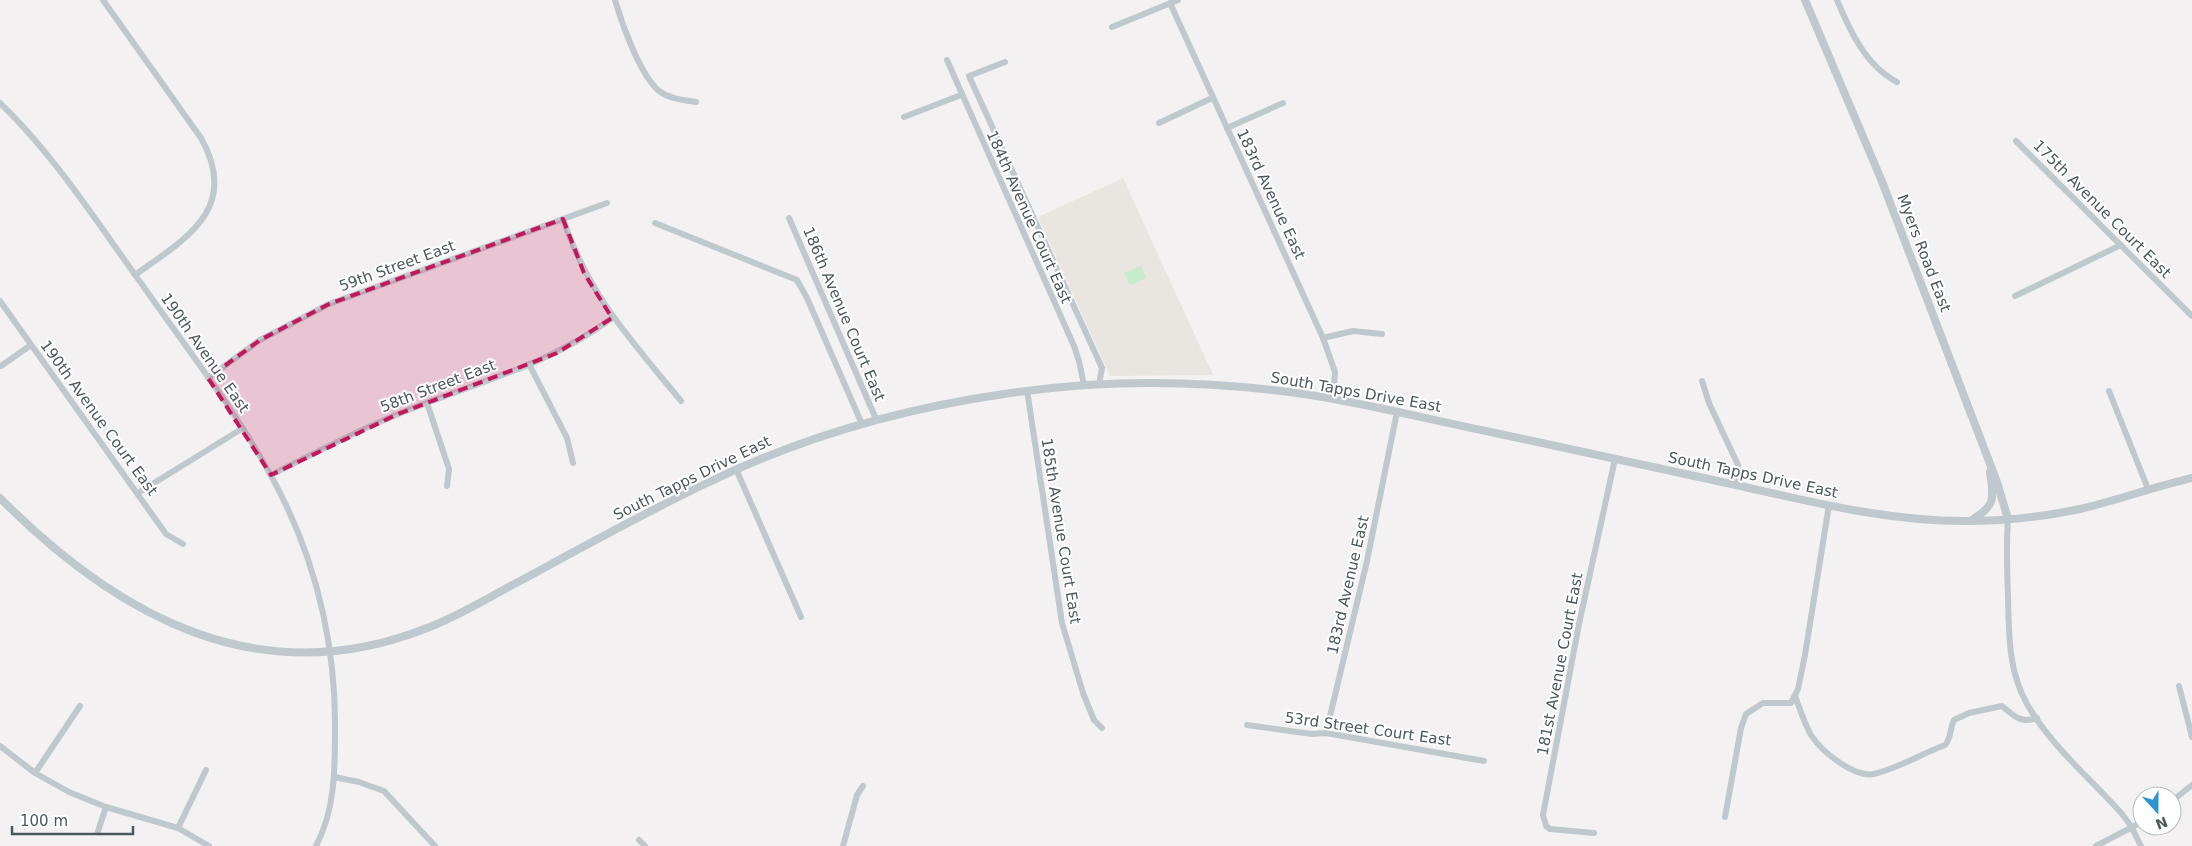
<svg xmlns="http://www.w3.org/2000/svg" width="2192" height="846" font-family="'DejaVu Sans',sans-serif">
<rect width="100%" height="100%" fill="#f3f1f2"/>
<path fill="#e9e5e0" d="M1123,178L1213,375L1110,376L1038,217Z"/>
<path fill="#c6ebcd" d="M1141,266L1146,278L1130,285L1124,273Z"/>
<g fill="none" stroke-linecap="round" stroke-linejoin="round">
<g stroke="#bfc8cc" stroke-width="6">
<path d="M103,0L201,138C241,209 185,239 135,275"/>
<path d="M615,0C622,24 640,75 659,91C670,99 683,100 696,102"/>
<path d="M1837,0C1850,31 1866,66 1897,82"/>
<path d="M1170,3L1323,338L1335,372L1333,399"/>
<path d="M1112,27L1178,0"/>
<path d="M947,60L1074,346L1079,361L1084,385"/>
<path d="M1005,62L969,76L1102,368L1099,384"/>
<path d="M0,103C55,156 96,221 141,283C191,355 247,424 285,503C319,573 336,653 335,730C335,770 335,810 316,846"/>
<path d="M904,117L961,95"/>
<path d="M1159,123L1212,98"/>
<path d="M1227,128L1283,103"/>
<path d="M2016,141L2192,316"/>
<path d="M789,218L876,419"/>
<path d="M563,219C589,296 631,340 681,401"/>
<path d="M655,223L797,280L807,298L862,424"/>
<path d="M2015,296L2121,245"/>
<path d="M0,301L166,534L183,544"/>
<path d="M1323,338L1353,331L1382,334"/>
<path d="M529,364L567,438L573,463"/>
<path d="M1,366L31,345"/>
<path d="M208,378L260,340L329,304L607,203"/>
<path d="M1702,381L1709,403L1738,465L1739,473L1737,485"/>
<path d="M1027,390L1062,623L1083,693L1094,720L1102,728"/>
<path d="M2109,391L2148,489"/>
<path d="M427,403L449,469L447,486"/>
<path d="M736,469L801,617"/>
<path d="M271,475C319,451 366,426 416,407C483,381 554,362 612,318"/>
<path d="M138,493L243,428"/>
<path d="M2008,519C2006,545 2007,570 2008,596C2009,634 2008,670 2027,704C2051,746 2090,778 2122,814L2131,826L2141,846"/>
<path d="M2179,686L2192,737"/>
<path d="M1795,696C1800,709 1804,723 1811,735C1821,751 1854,778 1874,774C1899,768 1921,754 1945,745C1951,739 1950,728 1954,720L1969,713L2002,706C2014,716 2021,724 2037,718"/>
<path d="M1247,725L1312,734L1326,733L1484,761"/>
<path d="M1326,733L1367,561L1397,412"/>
<path d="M0,746L35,773L69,792L106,807L178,828L209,846"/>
<path d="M35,773L80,706"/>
<path d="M334,777L359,782L384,791L435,846"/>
<path d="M2172,801L2192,785"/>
<path d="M1725,817L1741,728L1746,714L1763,703H1791L1798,689L1805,655L1829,505"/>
<path d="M178,828L206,770"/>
<path d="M98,831L106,807"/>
<path d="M1594,833L1550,829L1546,826L1543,815L1579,624L1615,459"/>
<path d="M639,840L645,846"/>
<path d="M843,846L857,795L863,786"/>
<path d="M2096,846L2142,822"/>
</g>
<g stroke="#bfc8cc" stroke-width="8">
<path d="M1805,0L1881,179L1997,482L2008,519"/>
<path d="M0,498C117,616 259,695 427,628C459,616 489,597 520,581C581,548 642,514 705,484C799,438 900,409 1004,394C1103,379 1205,380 1304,394C1365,403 1426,419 1486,431C1562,448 1638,464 1713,480C1797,498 1879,521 1965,521C2004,521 2042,517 2080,509C2118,500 2154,487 2192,478"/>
<path d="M1972,520C1996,505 1994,499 1990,472"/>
</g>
</g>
<path fill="#c2185b" fill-opacity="0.2" stroke="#c2185b" stroke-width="4" stroke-dasharray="10 6" stroke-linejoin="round" d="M563,219L584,273L612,318L557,353L398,414L271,475L208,378L260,340L329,304Z"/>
<g text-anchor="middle" stroke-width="4" stroke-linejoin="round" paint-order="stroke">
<g font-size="15" fill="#4b585d" stroke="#fff">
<text transform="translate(1271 194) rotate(65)" y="5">183rd Avenue East</text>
<text transform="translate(2102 209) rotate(45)" y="5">175th Avenue Court East</text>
<text transform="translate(1029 217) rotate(66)" y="5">184th Avenue Court East</text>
<text transform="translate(1924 253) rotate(69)" y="5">Myers Road East</text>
<text transform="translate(397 266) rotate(-20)" y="5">59th Street East</text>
<text transform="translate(844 314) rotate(67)" y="5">186th Avenue Court East</text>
<text transform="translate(205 353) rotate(55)" y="5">190th Avenue East</text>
<text transform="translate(438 386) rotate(-21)" y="5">58th Street East</text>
<text transform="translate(1356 392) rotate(10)" y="5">South Tapps Drive East</text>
<text transform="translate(99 418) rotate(54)" y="5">190th Avenue Court East</text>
<text transform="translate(1753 475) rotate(12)" y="5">South Tapps Drive East</text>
<text transform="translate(692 478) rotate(-26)" y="5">South Tapps Drive East</text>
<text transform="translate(1061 531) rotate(81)" y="5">185th Avenue Court East</text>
<text transform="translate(1348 585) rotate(-77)" y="5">183rd Avenue East</text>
<text transform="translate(1560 664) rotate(-79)" y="5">181st Avenue Court East</text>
<text transform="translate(1368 729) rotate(8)" y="5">53rd Street Court East</text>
</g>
</g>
<g transform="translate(2157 811) rotate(159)"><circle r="24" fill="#ffffff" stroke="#b7bcbe"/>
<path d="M0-4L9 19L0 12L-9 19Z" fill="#2e94d0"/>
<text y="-8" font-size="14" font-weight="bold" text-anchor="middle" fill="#4b585d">N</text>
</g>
<path d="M12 826v8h121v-8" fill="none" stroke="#4b585d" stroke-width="2.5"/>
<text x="20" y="826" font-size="15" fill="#4b585d" stroke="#ffffff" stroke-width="4" paint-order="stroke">100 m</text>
</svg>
